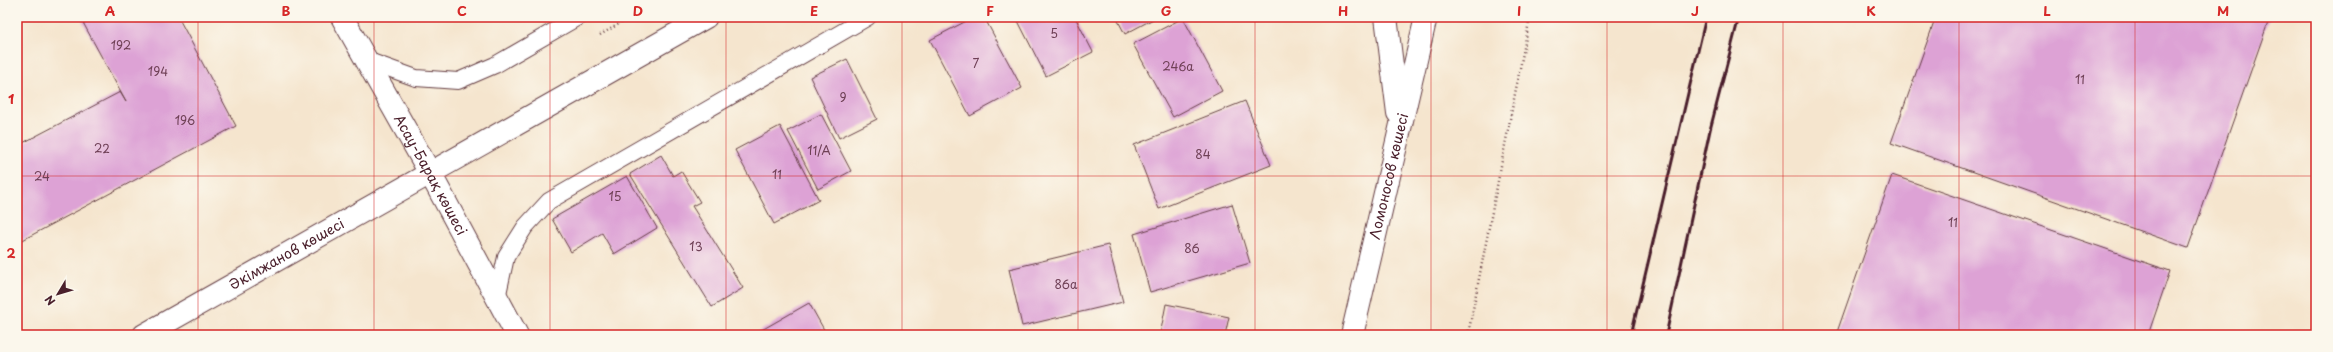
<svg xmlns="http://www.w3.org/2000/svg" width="2333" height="352" font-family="'Playpen Sans',sans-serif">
<rect width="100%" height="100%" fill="#fbf7ec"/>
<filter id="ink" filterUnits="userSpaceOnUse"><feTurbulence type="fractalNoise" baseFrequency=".025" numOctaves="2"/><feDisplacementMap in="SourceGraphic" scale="8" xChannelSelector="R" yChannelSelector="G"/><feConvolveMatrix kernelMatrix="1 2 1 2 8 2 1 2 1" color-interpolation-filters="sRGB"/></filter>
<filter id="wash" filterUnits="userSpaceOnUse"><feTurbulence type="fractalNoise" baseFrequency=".012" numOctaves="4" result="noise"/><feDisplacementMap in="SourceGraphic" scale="16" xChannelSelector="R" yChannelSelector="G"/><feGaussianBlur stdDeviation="0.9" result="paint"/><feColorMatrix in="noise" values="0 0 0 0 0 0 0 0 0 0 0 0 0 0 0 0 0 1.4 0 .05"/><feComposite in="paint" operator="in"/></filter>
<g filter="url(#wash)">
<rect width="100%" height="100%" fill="#f5e5ce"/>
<g id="blocks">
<g fill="#dda2d5">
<path d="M80,17H178L236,126L17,243V146L120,92L126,102Z"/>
<path d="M974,17H984L1022,88L970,116L930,40Z"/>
<path d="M1016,17H1075L1093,52L1046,76Z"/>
<path d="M1116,17H1157L1125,34Z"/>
<path d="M1936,17H2270L2188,248L1891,143Z"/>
<path d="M1183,18L1222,91L1173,117L1133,44Z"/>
<path d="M847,59L877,119L839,138L810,77Z"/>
<path d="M1245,101L1271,165L1159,209L1134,145Z"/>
<path d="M821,114L851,171L818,189L788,131Z"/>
<path d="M780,126L819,200L774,224L735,150Z"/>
<path d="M661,155L673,176L681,171L700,202L692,206L743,288L712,307L630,174Z"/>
<path d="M1892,175L2170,271L2148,335H1836Z"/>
<path d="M627,176L657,228L614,254L602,233L571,252L552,219Z"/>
<path d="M1232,204L1250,263L1150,292L1134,234Z"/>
<path d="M1108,245L1123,302L1022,326L1009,269Z"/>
<path d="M809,303L827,335H753Z"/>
<path d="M1166,304L1229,317L1225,335H1160Z"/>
</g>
</g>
</g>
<g filter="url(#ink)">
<use href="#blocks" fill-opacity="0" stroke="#643d43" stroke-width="1"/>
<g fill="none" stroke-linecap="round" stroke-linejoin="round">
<defs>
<g id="lane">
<path d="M366,60L416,78L458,81L495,65L578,17"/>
<path d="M497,298L506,257L525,227L549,201L868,17"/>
</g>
<g id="secondary">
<path id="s1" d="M342,17L430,173L517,335"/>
<path d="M1386,17L1398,113"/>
<path id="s2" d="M144,335L706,17"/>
<path id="s3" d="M1352,335L1426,17"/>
</g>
</defs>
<use href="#lane" stroke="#643d43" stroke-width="18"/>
<use href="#secondary" stroke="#643d43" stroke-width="24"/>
<g stroke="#643d43" stroke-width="2.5" stroke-dasharray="1 3" stroke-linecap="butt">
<path d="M600,35L631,17"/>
<path d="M1468,335L1530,17"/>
</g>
<use href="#lane" stroke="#fff" stroke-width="16"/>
<use href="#secondary" stroke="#fff" stroke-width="22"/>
<g stroke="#4a1f2b" stroke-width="3">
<path d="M1631,335L1706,17"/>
<path d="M1666,335L1710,130L1739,17"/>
</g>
</g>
</g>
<path fill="none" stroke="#d62828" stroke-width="1" stroke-opacity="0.55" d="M198,17V335M374,17V335M550,17V335M726,17V335M902,17V335M1078,17V335M1255,17V335M1431,17V335M1607,17V335M1783,17V335M1959,17V335M2135,17V335M17,176H2316"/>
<g text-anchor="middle" stroke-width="3" stroke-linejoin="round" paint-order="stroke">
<g font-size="12" fill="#6f4056">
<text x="1054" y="38">5</text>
<text x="121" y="50">192</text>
<text x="976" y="68">7</text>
<text x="1178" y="71">246а</text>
<text x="158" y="76">194</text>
<text x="2080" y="84">11</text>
<text x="843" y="102">9</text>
<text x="185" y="125">196</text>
<text x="102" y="153">22</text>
<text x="819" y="155">11/А</text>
<text x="1203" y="159">84</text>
<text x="777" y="179">11</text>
<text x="42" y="181">24</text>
<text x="615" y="201">15</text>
<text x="1953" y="227">11</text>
<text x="696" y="251">13</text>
<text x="1192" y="253">86</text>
<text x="1066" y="289">86а</text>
</g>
<g font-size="14" fill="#4a1f2b" stroke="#fbf7ec">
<text dy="5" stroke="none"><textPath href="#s1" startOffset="181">Асау-Барақ көшесі</textPath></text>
<text dy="5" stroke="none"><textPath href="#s3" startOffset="163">Ломоносов көшесі</textPath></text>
<text dy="5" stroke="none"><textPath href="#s2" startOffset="164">Әкімжанов көшесі</textPath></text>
</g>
</g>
<rect width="2333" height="352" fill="none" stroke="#fbf7ec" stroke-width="44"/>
<g transform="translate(58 294) rotate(232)" stroke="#fbf7ec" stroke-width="3" paint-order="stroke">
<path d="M0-3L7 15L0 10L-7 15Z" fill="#4a1f2b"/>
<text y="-6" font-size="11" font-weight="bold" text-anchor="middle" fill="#4a1f2b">N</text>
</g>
<rect x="22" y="22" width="2289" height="308" fill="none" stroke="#d62828" stroke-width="1.5"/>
<g font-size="13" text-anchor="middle" font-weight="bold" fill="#d62828">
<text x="110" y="16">A</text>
<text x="286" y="16">B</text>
<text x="462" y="16">C</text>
<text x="638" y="16">D</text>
<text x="814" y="16">E</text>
<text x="990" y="16">F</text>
<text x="1166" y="16">G</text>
<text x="1343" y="16">H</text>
<text x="1519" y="16">I</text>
<text x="1695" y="16">J</text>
<text x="1871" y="16">K</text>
<text x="2047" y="16">L</text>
<text x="2223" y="16">M</text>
<text x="11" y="104">1</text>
<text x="11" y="258">2</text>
</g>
</svg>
